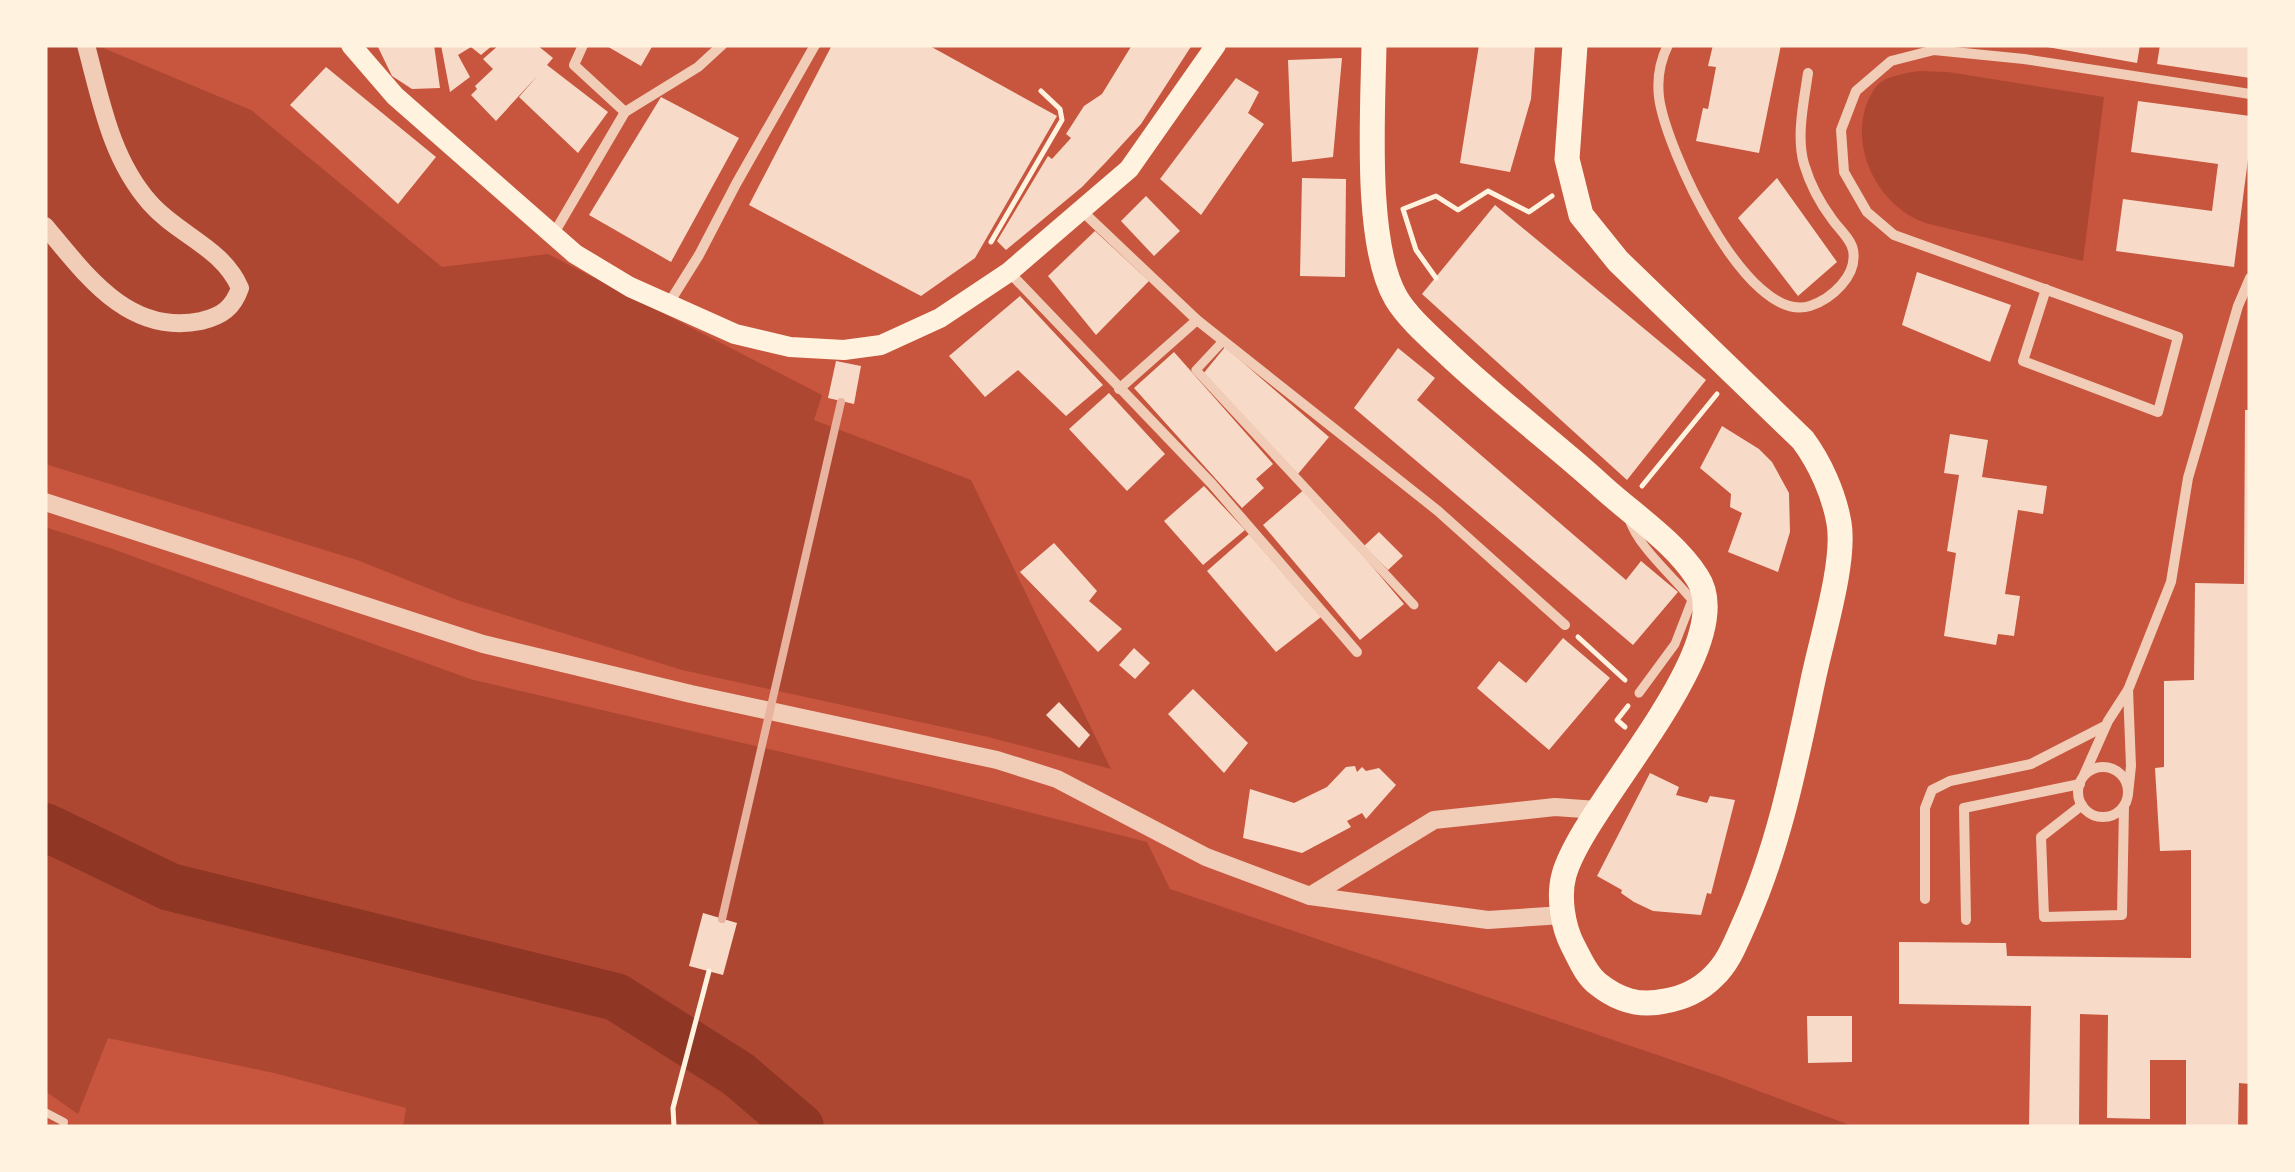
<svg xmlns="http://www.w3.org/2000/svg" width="2295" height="1172" font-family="Raleway,sans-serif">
<rect width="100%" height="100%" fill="#c8553d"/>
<g fill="#ae4732">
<path d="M45,45H96L251,110L442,267L548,254L822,395L814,420L971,480L1111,769L984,736L682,670L460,601L357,560L45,464Z"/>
<path d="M1919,71L1948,72L2104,97L2083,261L1925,223C1881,207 1852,155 1865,109C1868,100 1873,88 1881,82C1892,75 1907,73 1919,71Z"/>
<path d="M45,527L110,548L470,679L935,788L1147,842L1170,889L1719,1076L1855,1127H403L406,1108L274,1073L108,1038L78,1114L45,1091Z"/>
</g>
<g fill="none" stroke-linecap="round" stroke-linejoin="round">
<path stroke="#8f3625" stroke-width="48" d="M45,827L170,887L616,997L738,1074L800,1127"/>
</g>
<g fill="#f7dbc8">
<path d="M377,45H434L440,88L412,89L392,76Z"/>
<path d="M441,45H493L481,55L471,47L458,55L470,77L450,92Z"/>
<path d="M499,45H537L553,58L547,65L608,112L578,153L519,97L538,75L496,121L471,95L477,89L475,86L493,69L483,59Z"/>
<path d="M605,45H653L641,66Z"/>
<path d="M832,45H928L1057,116L975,258L921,296L749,205Z"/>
<path d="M1132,45H1192L1141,124L1106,162L1082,187L1006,250L997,241L1048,156L1052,159L1071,138L1066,134L1084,106L1102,94Z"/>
<path d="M1479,45H1535L1531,99L1510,172L1460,163Z"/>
<path d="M1713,45H1781L1759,153L1696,141L1703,108L1708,109L1716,67L1708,66Z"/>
<path d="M2036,45H2140L2137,63Z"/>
<path d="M2160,45H2250V78L2157,64Z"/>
<path d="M1342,58L1333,157L1292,162L1288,60Z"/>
<path d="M326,67L436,157L398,204L290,105Z"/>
<path d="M1236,78L1259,92L1248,113L1264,124L1201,215L1160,179Z"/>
<path d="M661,97L739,138L671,262L589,215Z"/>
<path d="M2138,101L2250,116V144L2234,267L2116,251L2123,199L2212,211L2218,164L2131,152Z"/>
<path d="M1302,178L1346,179L1345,277L1300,276Z"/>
<path d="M1777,178L1837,262L1798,296L1738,218Z"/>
<path d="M1146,196L1180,231L1154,256L1121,221Z"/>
<path d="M1495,205L1706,380L1627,480L1422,294Z"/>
<path d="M1095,231L1149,281L1096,335L1048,276Z"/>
<path d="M1917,272L2011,305L1990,362L1902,325Z"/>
<path d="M1020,296L1103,385L1066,416L1018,370L985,397L949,356Z"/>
<path d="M1225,347L1329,437L1298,474L1203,374Z"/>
<path d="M1398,348L1435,378L1417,400L1626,580L1641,561L1678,592L1633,645L1354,408Z"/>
<path d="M1174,352L1273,464L1256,479L1264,488L1242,508L1134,388Z"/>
<path d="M836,361L861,366L854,404L828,398Z"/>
<path d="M1109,393L1165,454L1127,491L1069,429Z"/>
<path d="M2245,410H2250V1084L2239,1083L2238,1127H2186V1060H2150V1119L2107,1118L2108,1015L2080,1014L2079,1127H2029L2031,1006L1899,1004V942L2006,943L2007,956L2191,958V850L2160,851L2155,768L2164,767V681L2194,680L2195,583L2244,584Z"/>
<path d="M1722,426L1759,449L1772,462L1789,493L1790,532L1778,572L1728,552L1742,513L1730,507L1731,494L1700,468Z"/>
<path d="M1950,434L1988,440L1982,477L2047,486L2043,514L2018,510L2005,594L2020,596L2014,636L1998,634L1996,645L1944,636L1956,553L1947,551L1959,475L1944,473Z"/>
<path d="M1204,486L1245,530L1203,565L1164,521Z"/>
<path d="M1306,488L1404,604L1360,640L1263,525Z"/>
<path d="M1379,532L1403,556L1388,570L1364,546Z"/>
<path d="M1249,534L1321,617L1276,652L1207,571Z"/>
<path d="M1054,543L1097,591L1089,601L1122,629L1098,652L1020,572Z"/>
<path d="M1563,638L1610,678L1549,750L1477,688L1499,661L1526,683Z"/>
<path d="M1134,648L1150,663L1135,679L1119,665Z"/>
<path d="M1193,689L1248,743L1224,773L1168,714Z"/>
<path d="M1059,702L1090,735L1079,748L1046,715Z"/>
<path d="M1355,766L1357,772L1362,767L1366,771L1379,768L1396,785L1366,819L1362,813L1347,821L1351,827L1302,853L1243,838L1250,789L1294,803L1327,787L1346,767Z"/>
<path d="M1650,773L1679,787L1676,795L1707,803L1710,796L1735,800L1711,894L1707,893L1701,915L1653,911L1634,902L1621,893L1622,890L1597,876Z"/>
<path d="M703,913L737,923L723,975L689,966Z"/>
<path d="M1807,1016H1852V1062L1808,1063Z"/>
</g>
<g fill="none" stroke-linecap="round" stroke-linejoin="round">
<g stroke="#fff3e0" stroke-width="5">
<path d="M991,242L1062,120L1060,109L1041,91"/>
<path d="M1436,278L1416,250L1403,209L1436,196L1458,210L1488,191L1529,212L1552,196"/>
<path d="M1642,486L1717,394"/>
<path d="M1578,637L1625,680"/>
<path d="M1625,727L1617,720L1628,706"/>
<path d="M674,1127L673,1108L709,971"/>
</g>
<path stroke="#f1ccb7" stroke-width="8" d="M45,1112L64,1122L63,1127"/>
<g stroke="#f1ccb7" stroke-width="9">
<path d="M1223,341L1196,370L1414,605"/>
<path d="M1629,519C1638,547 1673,576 1692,600L1675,644L1639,693"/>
</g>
<g stroke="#f1ccb7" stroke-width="10">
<path d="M583,45L574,65L625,112"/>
<path d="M1668,45C1660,61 1657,79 1659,97C1665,147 1747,326 1810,306C1831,299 1858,276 1853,250C1851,239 1838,228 1832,219C1820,203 1810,184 1804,164C1796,136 1804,101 1808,73"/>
<path d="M1082,211L1197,320L1438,511L1565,625"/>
<path d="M553,235L625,112L698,67L722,45"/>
<path d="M1009,272L1212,484L1357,652"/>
<path d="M2046,289L2023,361L2158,412L2178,337L1894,235L1867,212L1844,172L1841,130L1856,91L1891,61L1934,50L2024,59L2250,94"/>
<path d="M669,303L699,255L736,184L815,45"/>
<path d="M1119,389L1197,320"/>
<path d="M2128,690L2171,582L2188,478L2238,306L2250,278"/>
<circle cx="2103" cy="792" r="25"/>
<path d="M2084,775L2108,721L2128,690L2131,766L2128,794"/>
<path d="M2082,805L2041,837L2044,917L2122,915L2124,806"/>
<path d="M1925,899V808L1932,790L1950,781L2031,764L2105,726"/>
<path d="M1966,920L1964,808L2080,784"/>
</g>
<g stroke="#f1ccb7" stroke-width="18">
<path d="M45,226C86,275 129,336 201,321C222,316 233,308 240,288C222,247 178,235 150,203C111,159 101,101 86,45"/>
<path d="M45,502L483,644L691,694L997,760L1057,779L1206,857L1310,896L1488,920L1563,915"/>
<path d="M1310,896L1434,820L1555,807L1597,810"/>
</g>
<path stroke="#fff3e0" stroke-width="20" d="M351,45L395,96L575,254L630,287L735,334L790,347L844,350L881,345L940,318L1009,272L1129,169L1216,45"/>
<path stroke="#fff3e0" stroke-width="25" d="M1374,45C1373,110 1364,243 1396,298C1408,318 1429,336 1446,352C1494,398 1548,438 1598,483C1630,513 1673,540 1697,577C1743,646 1584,803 1564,875C1558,897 1563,927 1573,946C1580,959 1586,975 1598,984C1618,1000 1639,1007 1665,1001C1683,998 1700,990 1713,977C1729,962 1736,942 1745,922C1779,846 1795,765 1812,685C1820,643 1846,563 1839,523C1834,494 1820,463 1803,440L1618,261L1581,215L1567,159L1575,45"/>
<path stroke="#e9b49f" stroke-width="8" d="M722,919L841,402"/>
</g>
<rect width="2295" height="1172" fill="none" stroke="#fff3e0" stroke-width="95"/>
</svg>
